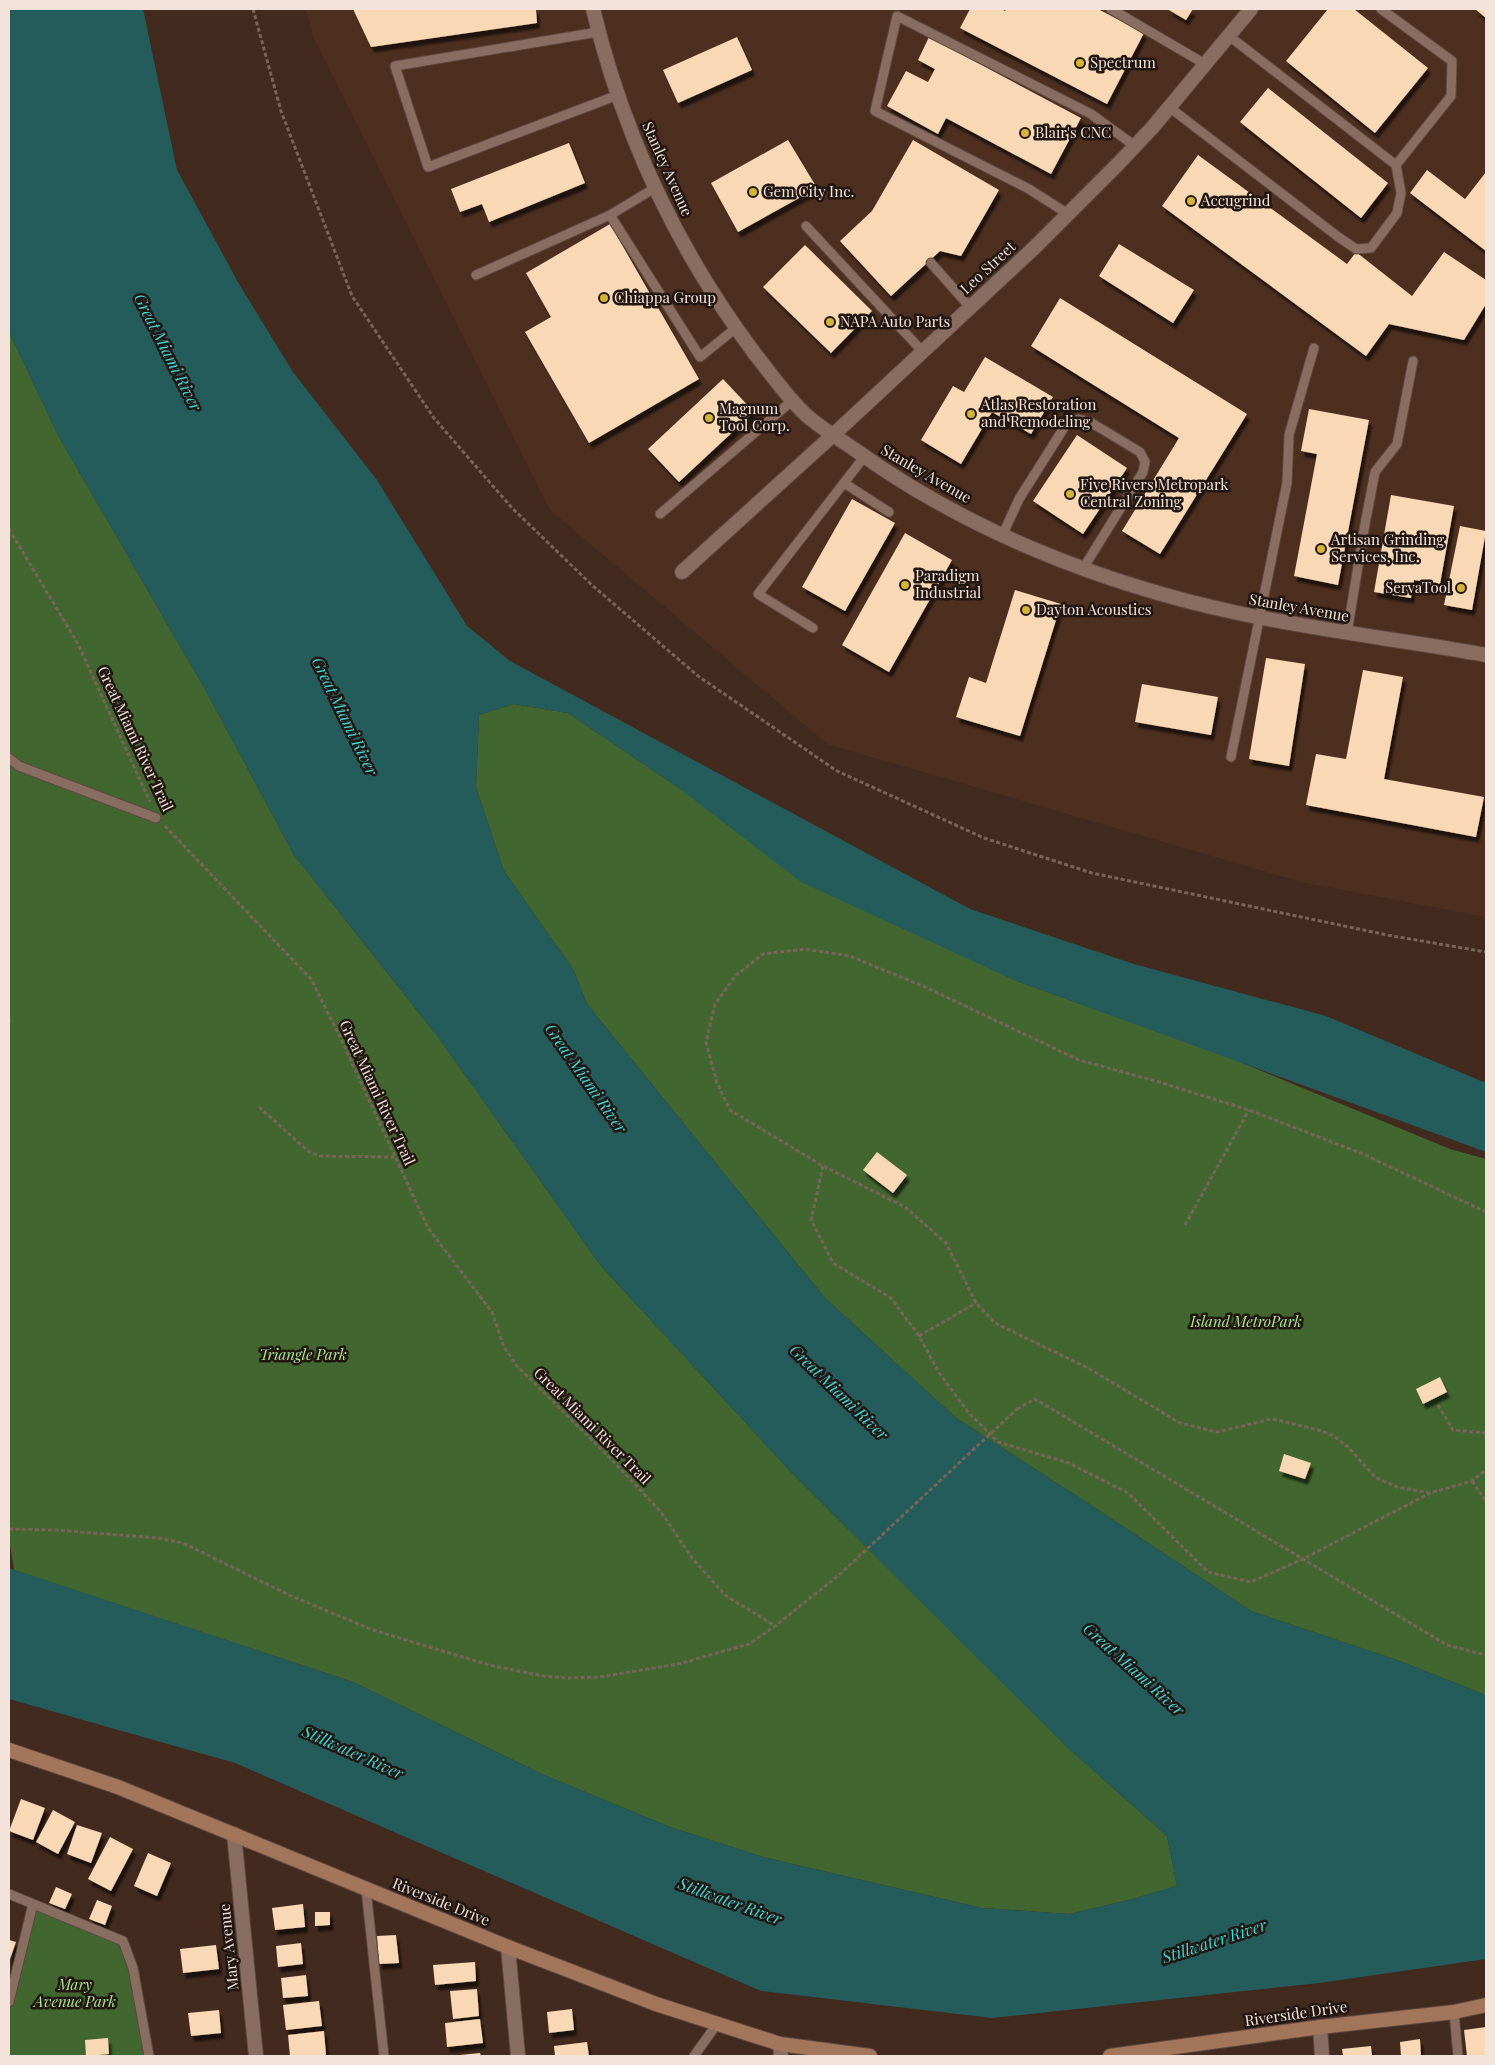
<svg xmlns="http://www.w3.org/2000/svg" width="1495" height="2065" font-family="'Playfair Display',serif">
<defs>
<filter id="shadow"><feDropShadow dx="3" dy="5.5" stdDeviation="1" flood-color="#0009"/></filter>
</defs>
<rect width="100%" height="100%" fill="#422a1f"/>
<path fill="#4d2f20" d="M306,9H1486V917L1301,882L827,744L550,510L313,36Z"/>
<g fill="#42662f">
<path d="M9,332L59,437L206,691L294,855L438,1037L601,1266L789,1470L1067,1747L1167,1836L1177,1886L1129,1900L1069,1914L982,1908L763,1857L670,1827L544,1775L353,1682L14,1570L9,1538Z"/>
<path d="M514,704L568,713L679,788L1014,980L1230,1058L1450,1149L1486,1159V1695L1397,1660L1251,1611L1083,1500L956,1418L825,1298L587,1004L573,969L504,871L476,787L479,715Z"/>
<path d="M33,1904L123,1941L149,2056H9V2002Z"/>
</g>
<path fill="#245c5c" d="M9,9H143L177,170L239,284L293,372L377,480L467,626L510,661L970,909L1134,964L1326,1016L1486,1083V1152L1014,980L801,882L679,788L568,713L514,704L479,715L476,787L504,871L573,969L587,1004L825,1298L956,1418L1083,1500L1251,1611L1397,1660L1486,1695V1959L1319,1983L992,2018L761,1991L235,1763L9,1699V1568L353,1682L544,1775L670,1827L763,1857L982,1908L1069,1914L1129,1900L1177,1886L1167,1836L1067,1747L789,1470L601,1266L438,1037L294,855L206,691L59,437L9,332Z"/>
<g fill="#f8d8b5" filter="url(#shadow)">
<path d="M353,9H536L537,23L371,47Z"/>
<path d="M970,9H1001L1005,11L1006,9H1098L1144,33L1107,104L960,28Z"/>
<path d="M1167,9H1193L1186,20Z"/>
<path d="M1328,9H1354L1428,68L1375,133L1286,61Z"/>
<path d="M1475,9H1486V18Z"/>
<path d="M737,37L752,70L678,103L663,70Z"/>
<path d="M929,37L1081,118L1051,174L946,118L938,134L887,106L906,71L928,82L935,69L918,60Z"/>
<path d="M1268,88L1388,183L1361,218L1240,122Z"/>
<path d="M788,140L817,188L738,232L711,183Z"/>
<path d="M913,140L999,190L961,256L940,251L891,296L840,241L872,211Z"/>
<path d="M569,143L585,183L489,222L482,204L460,212L451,189Z"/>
<path d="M1198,155L1347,264L1356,252L1412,296L1444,252L1486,280V304L1464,340L1389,324L1366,356L1162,206Z"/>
<path d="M1427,170L1465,199L1486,172V251L1410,193Z"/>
<path d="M610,224L699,379L589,443L525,332L551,317L526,273Z"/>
<path d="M1119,244L1194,290L1173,323L1099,276Z"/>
<path d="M805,245L872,311L831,353L763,287Z"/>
<path d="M1060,298L1247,414L1160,554L1122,531L1179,438L1031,346Z"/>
<path d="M985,357L1053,397L1031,434L992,412L961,464L921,440L953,386L964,392Z"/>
<path d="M723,379L754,412L679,482L648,449Z"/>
<path d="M1309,409L1369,420L1338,585L1294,576L1317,454L1301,451Z"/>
<path d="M1077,435L1127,468L1083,534L1033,501Z"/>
<path d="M1391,495L1454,506L1440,584L1414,580L1411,598L1374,592Z"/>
<path d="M852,499L895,523L845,611L802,587Z"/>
<path d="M1460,526L1486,531L1472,610L1444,605Z"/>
<path d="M905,533L952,560L889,672L842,645Z"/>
<path d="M1015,590L1061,604L1020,736L956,717L969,677L986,683Z"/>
<path d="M1266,658L1305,664L1289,766L1249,759Z"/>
<path d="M1363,670L1403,677L1384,779L1484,797L1476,837L1306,805L1316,754L1346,759Z"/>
<path d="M1142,684L1218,697L1211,735L1135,722Z"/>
<path d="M877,1152L907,1175L893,1193L863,1170Z"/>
<path d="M1440,1377L1447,1392L1423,1404L1416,1389Z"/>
<path d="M1284,1454L1311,1463L1305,1479L1279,1471Z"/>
<path d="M21,1799L45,1808L33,1840L9,1831Z"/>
<path d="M53,1810L75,1822L58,1854L36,1842Z"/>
<path d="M77,1825L102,1833L91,1863L67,1854Z"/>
<path d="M110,1837L133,1849L111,1891L88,1879Z"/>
<path d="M148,1853L171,1863L157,1896L134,1886Z"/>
<path d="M56,1887L72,1894L65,1909L49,1903Z"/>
<path d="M97,1900L112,1906L105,1925L89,1919Z"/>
<path d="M303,1904L305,1927L275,1930L272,1908Z"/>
<path d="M315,1912H330V1925L315,1926Z"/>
<path d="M396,1935L399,1963L379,1964L377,1936Z"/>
<path d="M9,1940L16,1942L9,1962Z"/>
<path d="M301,1943L303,1964L278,1967L276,1946Z"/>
<path d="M216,1945L219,1969L183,1973L180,1949Z"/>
<path d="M475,1962L476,1981L435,1985L433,1965Z"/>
<path d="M306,1975L308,1996L283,1998L281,1978Z"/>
<path d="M477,1989L479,2016L453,2019L450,1991Z"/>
<path d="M319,2001L322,2026L286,2030L283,2005Z"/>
<path d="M572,2009L574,2030L549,2033L547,2012Z"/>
<path d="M219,2010L221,2033L191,2036L188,2013Z"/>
<path d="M480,2019L483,2043L447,2047L445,2023Z"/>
<path d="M1486,2027V2056H1467L1464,2030Z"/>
<path d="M324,2031L326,2055L290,2056L288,2035Z"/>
<path d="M108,2038L109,2054L86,2056L85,2040Z"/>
<path d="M1420,2039L1421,2056H1401L1400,2042Z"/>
<path d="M587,2042L589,2056H555L554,2046Z"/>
<path d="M1371,2046L1372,2056H1343L1342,2049Z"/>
<path d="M480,2053L481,2056H460V2055Z"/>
</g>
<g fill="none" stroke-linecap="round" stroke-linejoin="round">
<defs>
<g id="service">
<path d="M1111,9L1205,64"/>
<path d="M1381,9L1452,61L1451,96L1396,165"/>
<path d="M598,32L395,66L428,167L618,95"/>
<path d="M1169,107L1337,236L1356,249L1371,248L1397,213L1401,193L1396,165L1229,36"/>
<path d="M655,188L610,215L700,357L736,328"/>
<path d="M1068,214L1029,189L875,111L897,16L1091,114L1135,146"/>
<path d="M806,226L923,352"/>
<path d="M931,263L970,307"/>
<path d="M476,275L610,215"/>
<path d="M844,483L889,512"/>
<path d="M660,514L793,400"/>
<path d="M1003,534L1019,499L1067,423L1079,419L1090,422L1140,452L1145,462L1143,472L1084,567"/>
<path d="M813,628L758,594L864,457"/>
<path d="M1347,633L1365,524L1375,472L1397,444L1413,361"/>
<path d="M1231,757L1287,483L1289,435L1314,348"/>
<path d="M9,758L19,766L156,818"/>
<path d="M366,1889L384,2056"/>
<path d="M9,1894L123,1941L133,1968L149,2056"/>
<path d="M9,2002L33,1904"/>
<path d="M1454,2012L1458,2056"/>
<path d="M694,2056L717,2024"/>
</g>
<g id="minor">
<path d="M682,572L833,435"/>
<path d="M234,1834L256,2056"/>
<path d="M508,1947L518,2056"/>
<path d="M1320,2027L1322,2056"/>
<path d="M780,2044L781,2056"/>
</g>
<g id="tertiary">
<path d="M593,9C623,134 678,251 755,354C771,374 787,397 805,414C819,427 838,438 854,449C966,530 1102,584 1238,613C1320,631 1404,640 1486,655"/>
<path d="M833,435L1034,248L1119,163L1152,128L1251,9"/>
</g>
<g id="secondary">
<path d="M9,1750L118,1787L508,1947L656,2004L780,2044L870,2056"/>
<path d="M1110,2056L1320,2027L1454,2012L1486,2005"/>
</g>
</defs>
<use href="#service" stroke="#5d483f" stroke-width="11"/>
<use href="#minor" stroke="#5d483f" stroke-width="16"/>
<use href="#tertiary" stroke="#5d483f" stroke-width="16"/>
<use href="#secondary" stroke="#5d483f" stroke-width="16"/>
<g stroke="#796459" stroke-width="3" stroke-dasharray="4 2.5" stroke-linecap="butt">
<path d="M253,9L281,111L352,296L434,418L512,508L593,586L698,676L837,771L984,838L1092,873L1387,935L1486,952"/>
<path d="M9,529L78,644L150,802"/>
<path d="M165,826L311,979L339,1035L428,1228L492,1312L504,1347L517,1366L607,1455L661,1512L692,1558L725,1595L775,1626"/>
<path d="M9,1021L10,1022"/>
<path d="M259,1107L308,1151L319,1156L394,1157"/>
<path d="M823,1166L811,1220L833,1263L891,1298L919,1336L940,1374L968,1412L998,1442L1069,1463L1128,1493L1208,1572L1251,1582L1303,1559L1430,1493L1472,1481L1486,1470"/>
<path d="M1185,1225L1249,1110"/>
<path d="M919,1336L976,1303"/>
<path d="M1438,1405L1453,1430L1486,1433"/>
<path d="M1017,1409L1035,1399L1447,1645L1486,1655"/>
<path d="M1472,1481L1486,1501"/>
<path d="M1430,1493L1397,1487L1375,1477L1348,1447L1332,1435L1315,1429L1272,1419L1217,1432L1180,1423L1088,1368L995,1323L976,1303L946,1243L905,1207L823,1166L730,1110L717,1083L706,1042L715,1004L736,975L763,954L805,949L850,956L925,987L1079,1060L1156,1081L1249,1110L1363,1154L1486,1212"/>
<path d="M9,1529L53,1530L158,1538L183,1543L289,1595L373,1630L489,1665L543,1676L569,1678L599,1677L678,1664L749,1644L775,1626L839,1575"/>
</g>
<use href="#service" stroke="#896d60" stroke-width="9"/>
<use href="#minor" stroke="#896d60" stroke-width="14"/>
<use href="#tertiary" stroke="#896d60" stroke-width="14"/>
<use href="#secondary" stroke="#a3765b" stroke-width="14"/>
<path stroke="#796459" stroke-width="3" stroke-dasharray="4 2.5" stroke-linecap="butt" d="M839,1575L1017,1409"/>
</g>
<g fill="#d5b535" stroke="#211611" stroke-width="2">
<circle cx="1080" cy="63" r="5"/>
<circle cx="1025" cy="133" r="5"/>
<circle cx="753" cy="192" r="5"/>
<circle cx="1191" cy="201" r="5"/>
<circle cx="604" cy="298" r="5"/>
<circle cx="830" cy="322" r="5"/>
<circle cx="971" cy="414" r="5"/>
<circle cx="709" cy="418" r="5"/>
<circle cx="1070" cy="494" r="5"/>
<circle cx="1321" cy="549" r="5"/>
<circle cx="905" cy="585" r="5"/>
<circle cx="1461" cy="588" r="5"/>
<circle cx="1026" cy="610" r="5"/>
</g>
<g text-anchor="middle" stroke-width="5" stroke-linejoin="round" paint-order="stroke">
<g font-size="15" fill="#f3e3db" stroke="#211611" text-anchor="start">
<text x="1090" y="68">Spectrum</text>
<text x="1035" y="138">Blair's CNC</text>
<text x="763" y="197">Gem City Inc.</text>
<text x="1201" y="206">Accugrind</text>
<text x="614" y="303">Chiappa Group</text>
<text x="840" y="327">NAPA Auto Parts</text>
<text x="981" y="410">Atlas Restoration<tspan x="981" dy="17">and Remodeling</tspan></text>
<text x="719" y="414">Magnum<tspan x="719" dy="17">Tool Corp.</tspan></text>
<text x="1080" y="490">Five Rivers Metropark<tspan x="1080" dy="17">Central Zoning</tspan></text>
<text x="1331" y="545">Artisan Grinding<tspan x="1331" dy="17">Services, Inc.</tspan></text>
<text x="915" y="581">Paradigm<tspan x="915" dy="17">Industrial</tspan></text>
<text x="1451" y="593" text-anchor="end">ServaTool</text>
<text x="1036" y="615">Dayton Acoustics</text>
</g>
<g font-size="15" fill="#f3e3db" stroke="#211611">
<text transform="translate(667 169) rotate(66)" y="5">Stanley Avenue</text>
<text transform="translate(988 268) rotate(-43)" y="5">Leo Street</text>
<text transform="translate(926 474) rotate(30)" y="5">Stanley Avenue</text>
<text transform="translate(1299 608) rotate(10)" y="5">Stanley Avenue</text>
<text transform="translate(135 739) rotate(65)" y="5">Great Miami River Trail</text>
<text transform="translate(377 1093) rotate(65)" y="5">Great Miami River Trail</text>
<text transform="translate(592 1426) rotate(45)" y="5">Great Miami River Trail</text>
<text transform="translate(441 1902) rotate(22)" y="5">Riverside Drive</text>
<text transform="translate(229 1947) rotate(-96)" y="5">Mary Avenue</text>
<text transform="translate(1296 2014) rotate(-8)" y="5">Riverside Drive</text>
</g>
<g font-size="15" font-style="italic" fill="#ace691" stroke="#211611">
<text x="1246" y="1327">Island MetroPark</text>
<text x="303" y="1360">Triangle Park</text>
<text x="75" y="1990">Mary<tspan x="75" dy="17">Avenue Park</tspan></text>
</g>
<g font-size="16" font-style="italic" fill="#39dcdc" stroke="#211611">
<text transform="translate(168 352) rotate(63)" y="6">Great Miami River</text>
<text transform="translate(345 716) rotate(64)" y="6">Great Miami River</text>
<text transform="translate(586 1078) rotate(55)" y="6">Great Miami River</text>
<text transform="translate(839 1392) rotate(44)" y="6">Great Miami River</text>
<text transform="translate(1134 1669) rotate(42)" y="6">Great Miami River</text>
<text transform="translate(353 1752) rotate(24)" y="6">Stillwater River</text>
<text transform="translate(730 1901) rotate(20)" y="6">Stillwater River</text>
<text transform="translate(1214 1941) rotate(-18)" y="6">Stillwater River</text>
</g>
</g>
<rect width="1495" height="2065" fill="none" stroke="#f3e3db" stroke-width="20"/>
</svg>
